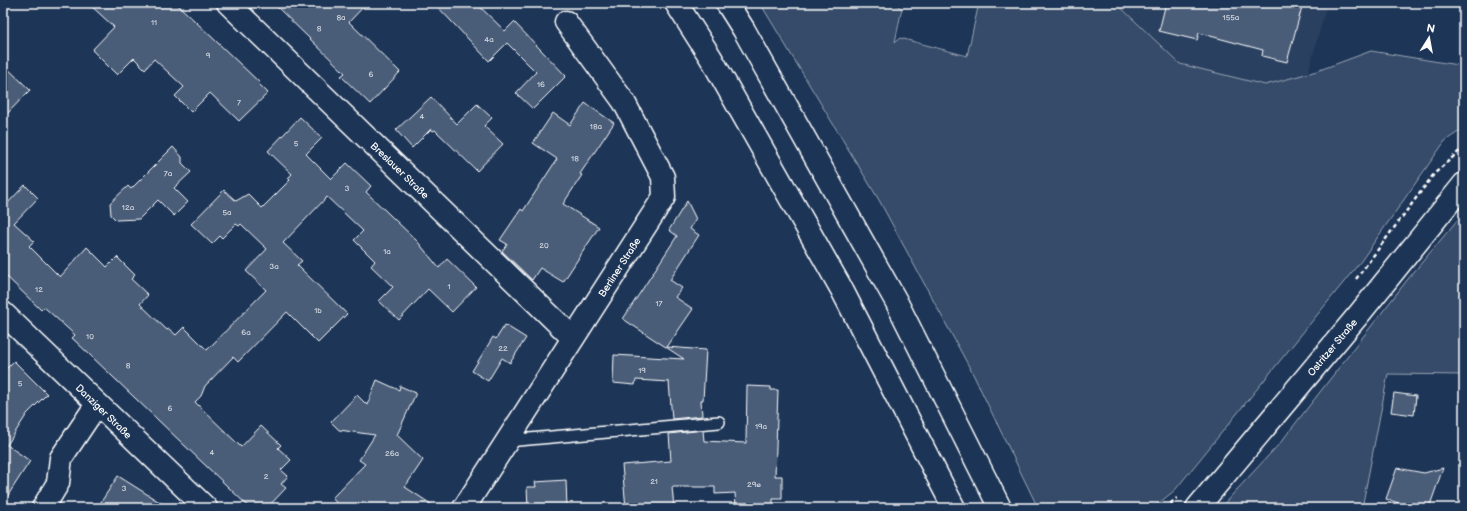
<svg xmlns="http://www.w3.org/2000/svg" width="1467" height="511" font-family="'Balsamiq Sans',sans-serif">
<rect width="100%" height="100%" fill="#1d3557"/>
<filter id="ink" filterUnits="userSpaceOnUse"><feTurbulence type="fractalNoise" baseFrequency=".025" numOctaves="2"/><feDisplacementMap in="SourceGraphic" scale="8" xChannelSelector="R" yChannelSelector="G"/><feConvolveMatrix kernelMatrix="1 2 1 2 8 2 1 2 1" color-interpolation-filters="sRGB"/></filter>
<g filter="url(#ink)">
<path fill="#2a4161" d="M1116,3H1327L1308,74L1265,85L1180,64Z"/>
<g fill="#364b69" stroke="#9aa5b4">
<path d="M760,3H892L902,8L895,42L900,38L967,56L979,3H1116L1180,64L1265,85L1317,71L1371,51L1464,66V128L1445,141L1361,261L1175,490L1153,508H1038L973,374L879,200Z"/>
<path d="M1464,212V375L1388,374L1362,508H1220L1281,442L1408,279Z"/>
</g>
<g fill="#4a5d79" stroke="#fff">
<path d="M88,3H176L260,83L259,84L268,93L239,121L210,93L191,112L175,96L184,87L154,59L145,69L134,58L117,75L92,50L114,27Z"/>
<path d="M273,3H367L349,22L400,72L370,104L341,76L345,73Z"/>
<path d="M434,3H476L505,31L514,22L566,76L533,109L516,93L536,72L507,43L489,61Z"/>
<path d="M1166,3H1303L1287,62L1262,56L1263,50L1199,33L1197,40L1159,31Z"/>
<path d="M3,64L30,90L3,118Z"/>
<path d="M431,97L457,124L477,104L492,118L484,126L503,144L477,171L435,130L433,131L431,129L412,148L396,130Z"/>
<path d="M585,103L614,123L580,174L582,175L563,204L599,227L563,282L540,268L532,280L502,251L507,244L500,240L521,209L523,211L557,159L533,143L553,113L570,125Z"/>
<path d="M300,117L322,138L306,154L331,179L347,163L371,186L366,192L417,241L439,268L447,259L476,287L452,312L428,289L399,320L379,301L393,287L371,266L375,261L354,240L363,231L327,197L283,243L302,261L297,265L347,314L318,343L287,312L238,362L233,357L205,386L201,396L195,402L241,447L261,426L281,445L278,448L291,460L281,470L288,476L281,484L286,488L267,508H250L89,354L72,338L75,335L44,307L41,310L3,273V208L25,185L38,198L14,223L34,241L29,246L60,277L87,247L107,267L117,257L135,275L131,279L148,295L140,304L167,330L169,329L176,335L184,327L207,350L266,290L246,271L267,249L241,224L239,226L236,224L222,238L220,236L212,244L191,224L224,190L236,201L248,194L262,208L290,180L288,178L292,174L268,151Z"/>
<path d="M173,147L182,157V163L191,172L174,188L188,202L174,216L158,200L139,219L116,220L111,215L110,203L128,186L131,189Z"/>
<path d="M687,201L696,219L690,229L699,235L670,280L682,288L675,297L693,309L667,347L706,350L703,400H701L702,416L672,419L669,382L636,380L635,385L613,383L614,355L684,359L623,319L677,236L669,230Z"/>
<path d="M505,325L526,338L510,363L502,358L488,381L472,371L493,337L496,339Z"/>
<path d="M14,361L47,394L27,414L7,445L30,461L3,503V372Z"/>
<path d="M377,380L399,390L400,386L416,393L397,435L423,460L405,487L437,508H341L332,498L365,464L359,460L375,435L339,430L331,422L357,395L367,405Z"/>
<path d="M747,386L771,387V390H778L775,476H782V499H773V505L736,506L735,493L715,494V487H672L674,508H626L622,465L671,461L669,434L703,430L704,441L746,443Z"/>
<path d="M1394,393L1416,396L1414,415L1391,412Z"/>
<path d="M1397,468L1424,473L1443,468L1429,508H1414L1386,499Z"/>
<path d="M118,476L169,508H97Z"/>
<path d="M566,480L567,508H528L527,487H536L535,482Z"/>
</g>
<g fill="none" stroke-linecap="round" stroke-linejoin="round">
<defs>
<path id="service" d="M507,441L719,422"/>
<g id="minor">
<path d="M228,3L573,338"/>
<path d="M3,313L206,508"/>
<path d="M43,508L58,483L61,458L97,404"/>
<path d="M464,508L664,197L663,177L624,102L566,22"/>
<path d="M1197,508L1360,313L1464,184"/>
</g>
<g id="motorway">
<path d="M676,3L711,58L841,288L954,508"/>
<path d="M727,3L744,30L896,301L1000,508"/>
</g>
</defs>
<use href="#service" stroke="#fff" stroke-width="14"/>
<use href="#minor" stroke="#fff" stroke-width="25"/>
<use href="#motorway" stroke="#fff" stroke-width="25"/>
<g stroke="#fff" stroke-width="2.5" stroke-dasharray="4 3" stroke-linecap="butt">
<path d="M1356,279L1434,174L1464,147"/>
<path d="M1165,508L1177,498"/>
</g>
<use href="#service" stroke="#1d3557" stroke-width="11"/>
<use href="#minor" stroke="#1d3557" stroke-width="22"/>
<use href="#motorway" stroke="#1d3557" stroke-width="22"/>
</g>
</g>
<g text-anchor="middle" stroke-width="3.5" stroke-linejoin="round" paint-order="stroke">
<g font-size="8" fill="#d2d6de">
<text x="341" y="20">8a</text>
<text x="1231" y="20">155a</text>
<text x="154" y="25">11</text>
<text x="319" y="31">8</text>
<text x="489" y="42">4a</text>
<text x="208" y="58">9</text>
<text x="371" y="77">6</text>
<text x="541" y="87">16</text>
<text x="239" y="105">7</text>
<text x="422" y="119">4</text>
<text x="596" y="129">18a</text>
<text x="296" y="146">5</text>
<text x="575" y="161">18</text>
<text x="168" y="176">7a</text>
<text x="347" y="191">3</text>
<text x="128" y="210">12a</text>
<text x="227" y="215">5a</text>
<text x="544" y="248">20</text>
<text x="387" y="254">1a</text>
<text x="274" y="269">3a</text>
<text x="449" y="289">1</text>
<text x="39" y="292">12</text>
<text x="659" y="306">17</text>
<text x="318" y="313">1b</text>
<text x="246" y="335">6a</text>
<text x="90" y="339">10</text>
<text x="503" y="351">22</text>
<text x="128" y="368">8</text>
<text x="642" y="373">19</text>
<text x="20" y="386">5</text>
<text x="170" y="411">6</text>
<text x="761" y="429">19a</text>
<text x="212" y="455">4</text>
<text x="392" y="456">26a</text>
<text x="266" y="479">2</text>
<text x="654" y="484">21</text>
<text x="754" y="487">29e</text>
<text x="124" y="491">3</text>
</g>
<g font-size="10" fill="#fff" stroke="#1d3557">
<text transform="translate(400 170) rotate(44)" y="4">Breslauer Straße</text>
<text transform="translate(619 267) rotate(-57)" y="4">Berliner Straße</text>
<text transform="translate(1332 347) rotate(-50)" y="4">Ostritzer Straße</text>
<text transform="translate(104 411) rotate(44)" y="4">Danziger Straße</text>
</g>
</g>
<rect width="1467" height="511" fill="none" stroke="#1d3557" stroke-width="16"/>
<rect x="8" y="8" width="1451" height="495" fill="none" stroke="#fff" stroke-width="1.5" filter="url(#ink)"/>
<g transform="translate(1429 38) rotate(11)" stroke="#1d3557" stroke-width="3" paint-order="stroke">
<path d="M0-3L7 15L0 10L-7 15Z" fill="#ffffff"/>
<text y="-6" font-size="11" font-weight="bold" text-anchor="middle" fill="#ffffff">N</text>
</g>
</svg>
